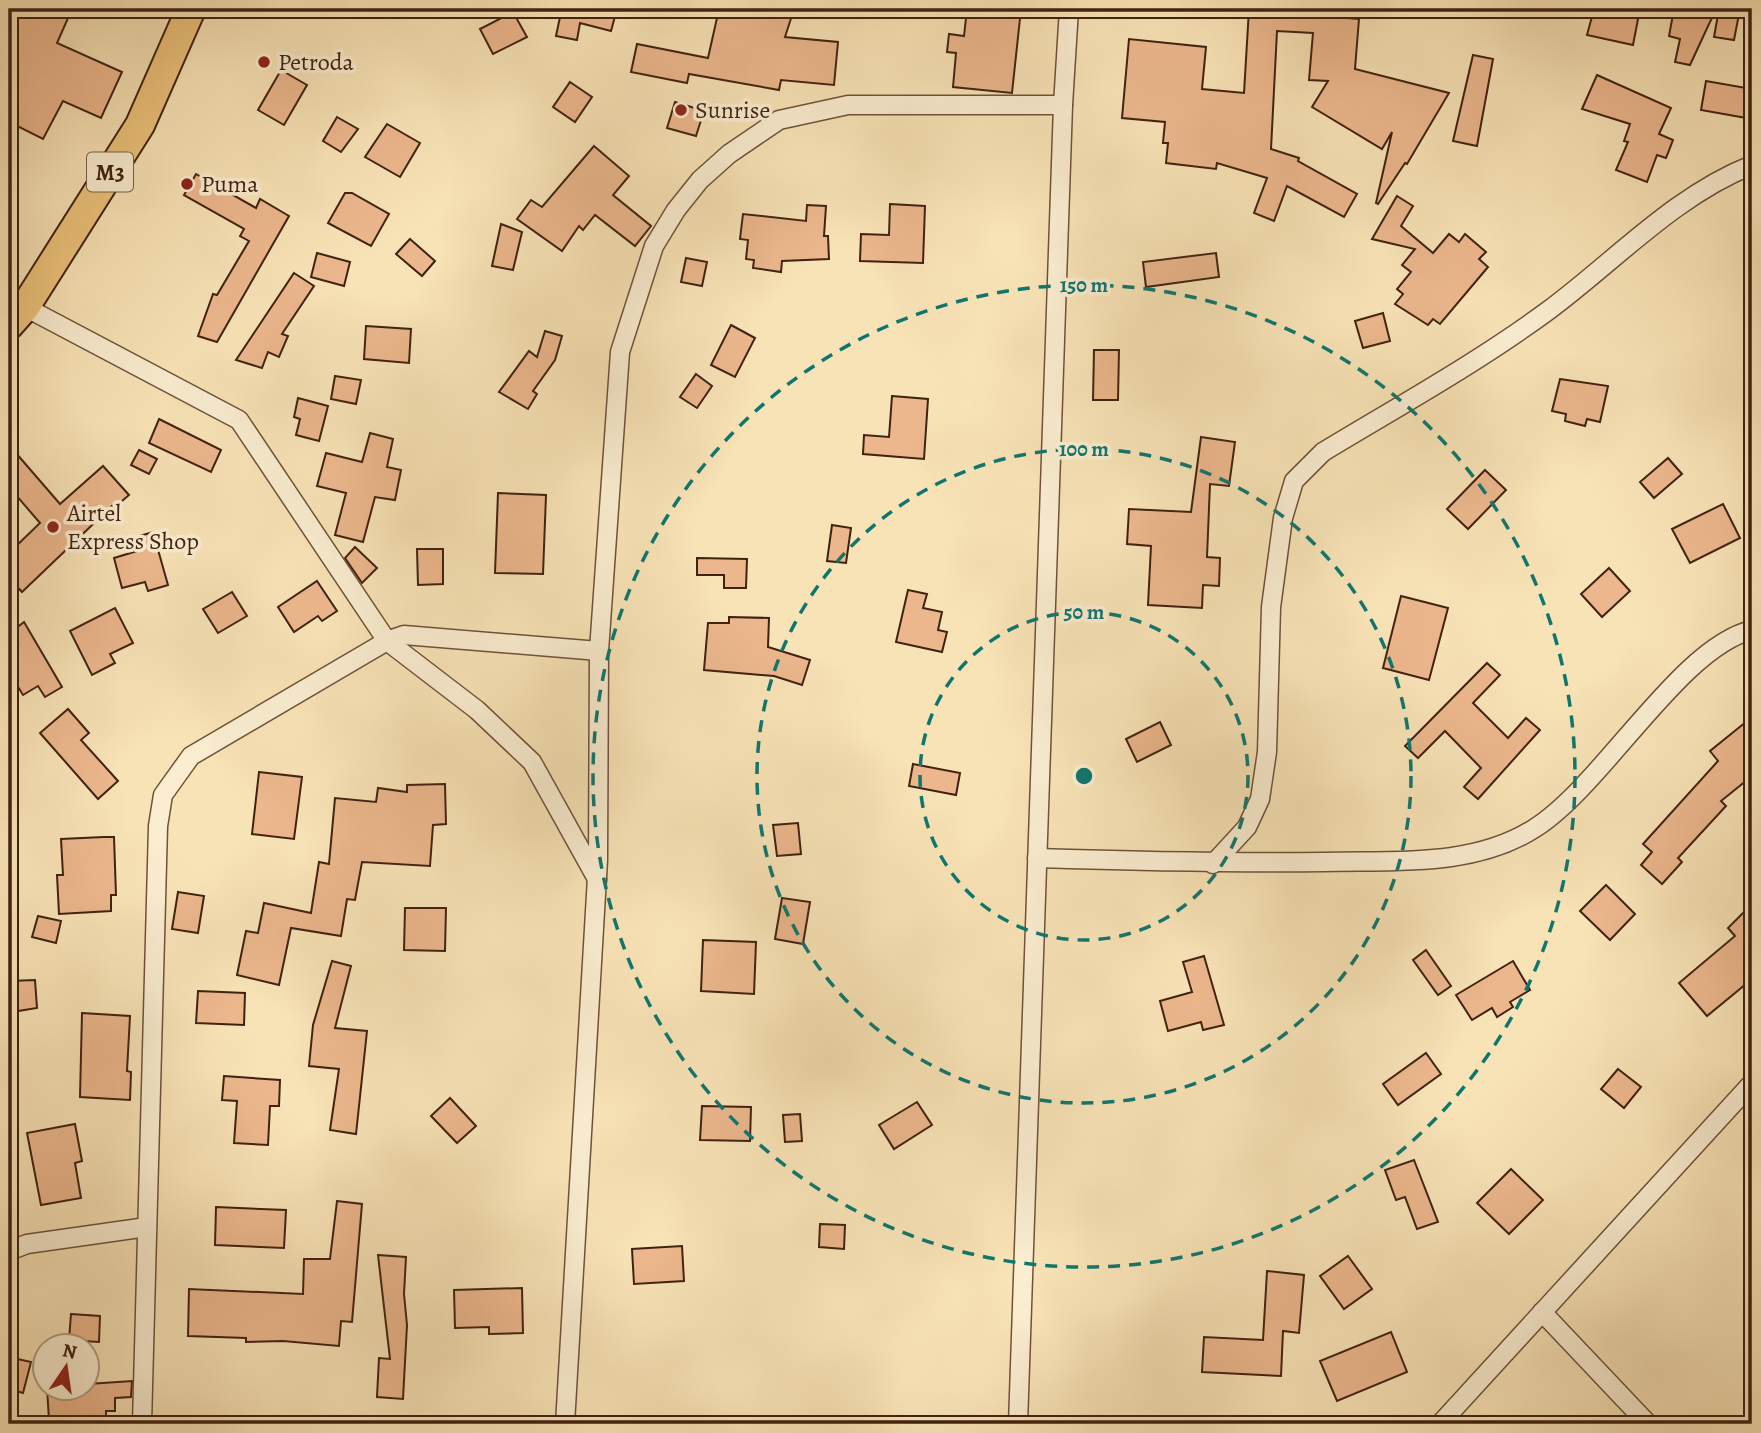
<svg xmlns="http://www.w3.org/2000/svg" width="1761" height="1433" font-family="Alegreya,serif">
<rect width="100%" height="100%" fill="#f8e3b6"/>
<filter id="stains"><feTurbulence type="fractalNoise" baseFrequency=".00286" numOctaves="4"/><feColorMatrix values="0 0 0 0 .2 0 0 0 0 .09 0 0 0 0 .02 0 0 0 .5 -.17"/></filter>
<radialGradient id="worn" r=".72"><stop offset=".6" stop-color="#630" stop-opacity="0"/><stop offset="1" stop-color="#630" stop-opacity=".3"/></radialGradient>
<g fill="#ecb78d" stroke="#402211" stroke-width="2">
<path d="M20,9H72L57,43L122,72L101,118L63,101L43,139L9,122V21L13,23Z"/>
<path d="M550,9H617L611,31L580,23L577,40L556,36L560,17L550,15Z"/>
<path d="M719,9H794L785,37L838,42L834,85L781,80L779,90L689,74L687,83L631,72L637,44L708,58Z"/>
<path d="M967,9H1021L1012,93L953,87L956,53L947,52L949,34L964,36Z"/>
<path d="M1249,9H1311V15L1359,19L1355,69L1449,93L1407,164L1405,163L1378,204L1376,203L1392,132L1382,149L1312,107L1328,81L1309,80L1313,33L1277,31L1271,149L1299,158L1298,161L1357,194L1344,217L1287,186L1274,221L1254,213L1267,178L1217,163L1216,169L1166,163L1168,143H1163L1165,122L1122,118L1129,39L1206,47L1202,89L1244,93Z"/>
<path d="M1594,9L1639,14L1633,45L1587,35Z"/>
<path d="M1674,9H1716L1690,65L1675,62L1680,39L1669,36Z"/>
<path d="M1719,9H1740L1734,40L1714,37Z"/>
<path d="M513,12L527,37L493,54L480,29Z"/>
<path d="M1473,55L1493,59L1477,146L1453,141Z"/>
<path d="M281,70L307,85L284,125L258,110Z"/>
<path d="M1597,75L1671,108L1659,134L1673,140L1666,158L1657,155L1647,182L1616,170L1628,142L1624,141L1630,124L1582,109Z"/>
<path d="M1706,81L1752,89V119L1701,110Z"/>
<path d="M570,82L592,97L575,122L553,107Z"/>
<path d="M675,102L704,111L696,136L667,128Z"/>
<path d="M337,117L358,129L341,152L323,141Z"/>
<path d="M387,124L420,143L400,177L365,157Z"/>
<path d="M594,146L629,176L613,195L651,226L635,246L595,215L583,230L579,226L562,251L517,219L531,200L542,207Z"/>
<path d="M196,174L256,208L260,199L289,216L217,342L198,336L213,294L217,295L249,241L240,236L244,229L184,195Z"/>
<path d="M345,193H352L389,214L371,246L328,223Z"/>
<path d="M1397,196L1413,206L1401,226L1433,253L1449,234L1459,242L1465,234L1486,252L1479,259L1488,267L1440,324L1433,319L1428,325L1395,304L1403,294L1397,289L1411,272L1402,265L1415,249L1372,239Z"/>
<path d="M890,204L925,206L923,263L860,261L861,234L889,235Z"/>
<path d="M807,205L826,206L824,236H828L829,259L782,261L781,272L753,268L754,260L746,259L748,240L740,239L743,214L806,221Z"/>
<path d="M501,224L522,232L513,270L492,266Z"/>
<path d="M410,239L435,261L422,276L396,254Z"/>
<path d="M317,253L350,262L344,286L311,277Z"/>
<path d="M1216,253L1219,277L1146,287L1143,262Z"/>
<path d="M686,258L707,262L702,286L681,282Z"/>
<path d="M294,273L314,286L282,334L288,336L279,357L268,352L262,368L236,360Z"/>
<path d="M1383,313L1390,341L1363,348L1355,321Z"/>
<path d="M731,325L755,338L735,377L711,365Z"/>
<path d="M366,326L411,329L409,363L364,359Z"/>
<path d="M545,331L562,336L555,360L533,391L537,394L528,409L499,392L529,351L537,357Z"/>
<path d="M1094,350H1119L1118,400H1093Z"/>
<path d="M696,374L712,386L697,408L680,397Z"/>
<path d="M335,376L361,380L356,404L331,399Z"/>
<path d="M1560,379L1608,386L1600,422L1587,419L1585,426L1565,421L1566,414L1552,411Z"/>
<path d="M892,396L928,399L924,459L863,454L864,435L889,437Z"/>
<path d="M298,398L328,406L319,441L296,435L300,419L294,417Z"/>
<path d="M159,419L221,450L211,472L149,443Z"/>
<path d="M370,433L393,439L387,467L401,470L395,500L375,497L363,542L335,535L346,493L317,486L326,453L362,462Z"/>
<path d="M1201,437L1235,442L1229,486L1210,484L1207,557L1220,558L1219,586L1203,585L1202,608L1148,605L1151,546L1127,544L1129,509L1191,512Z"/>
<path d="M9,445L60,504L103,466L129,495L114,508L112,506L22,592L9,578V553L40,523L9,487Z"/>
<path d="M139,450L157,459L149,474L131,465Z"/>
<path d="M1668,458L1682,474L1654,498L1640,482Z"/>
<path d="M1485,470L1506,490L1468,529L1447,509Z"/>
<path d="M498,493L546,495L543,574L495,573Z"/>
<path d="M1723,504L1740,538L1690,563L1672,529Z"/>
<path d="M832,525L851,528L846,563L827,561Z"/>
<path d="M153,532L168,585L148,591L145,582L122,588L114,558L137,551L133,538Z"/>
<path d="M355,547L377,568L362,583L345,558Z"/>
<path d="M417,549H443V584L418,585Z"/>
<path d="M697,558L747,559L746,588H724V575H697Z"/>
<path d="M1609,568L1630,591L1602,617L1581,594Z"/>
<path d="M317,581L337,611L322,621L318,616L294,632L278,607Z"/>
<path d="M908,590L927,594L923,608L942,612L938,630L947,632L942,652L896,642Z"/>
<path d="M232,592L247,616L218,633L203,609Z"/>
<path d="M1401,596L1448,608L1429,680L1383,668Z"/>
<path d="M115,608L133,643L110,654L115,663L92,675L70,631Z"/>
<path d="M729,617L769,618L768,647L810,660L802,685L774,676L704,670L708,623H729Z"/>
<path d="M24,622L62,687L45,697L38,686L23,695L9,672V649L18,644L10,633Z"/>
<path d="M1487,663L1500,675L1473,703L1508,738L1526,718L1540,730L1478,799L1464,787L1481,768L1445,731L1418,758L1405,746Z"/>
<path d="M68,709L89,733L81,740L118,781L98,799L40,733Z"/>
<path d="M1752,717V776L1721,801L1726,806L1678,858L1682,862L1662,884L1641,865L1652,852L1643,844L1718,761L1710,751Z"/>
<path d="M1160,722L1171,745L1137,762L1126,739Z"/>
<path d="M913,764L960,773L956,795L909,786Z"/>
<path d="M259,772L302,777L294,839L252,834Z"/>
<path d="M445,784L446,824L433,825L430,866L362,862L355,900L347,899L341,936L291,928L279,985L237,975L246,931L258,933L264,903L311,913L319,862L329,864L335,798L376,802L378,788L407,792V785Z"/>
<path d="M798,823L801,854L777,856L773,825Z"/>
<path d="M104,837H114L116,895H111V911L59,914L57,875H63L61,839Z"/>
<path d="M1606,885L1635,914L1610,940L1580,911Z"/>
<path d="M178,892L204,896L198,933L172,929Z"/>
<path d="M782,898L810,902L803,944L775,939Z"/>
<path d="M1752,904V979L1707,1016L1679,983L1735,936L1728,928Z"/>
<path d="M405,908H446L445,951L404,950Z"/>
<path d="M38,916L61,921L56,943L32,937Z"/>
<path d="M703,940L756,942L754,994L701,991Z"/>
<path d="M1426,950L1451,986L1438,995L1413,960Z"/>
<path d="M1204,956L1224,1025L1203,1030L1201,1022L1168,1031L1160,1001L1192,992L1183,962Z"/>
<path d="M332,961L351,966L335,1028L367,1031L356,1134L330,1130L339,1069L309,1066L313,1025Z"/>
<path d="M1513,961L1530,990L1510,1002L1513,1007L1497,1017L1492,1008L1472,1020L1456,995Z"/>
<path d="M35,980L37,1008L12,1012L10,981Z"/>
<path d="M198,991L245,993L244,1025L196,1023Z"/>
<path d="M82,1013L130,1016L127,1071L131,1072L130,1100L80,1097Z"/>
<path d="M1426,1053L1441,1074L1398,1105L1383,1084Z"/>
<path d="M1618,1069L1641,1087L1624,1108L1601,1089Z"/>
<path d="M224,1076L280,1080L279,1106H270L268,1145L234,1143L237,1101L222,1100Z"/>
<path d="M450,1098L476,1126L457,1143L431,1116Z"/>
<path d="M917,1102L932,1125L894,1149L879,1125Z"/>
<path d="M702,1106L751,1107L750,1141L700,1140Z"/>
<path d="M800,1114L802,1141L785,1142L783,1115Z"/>
<path d="M75,1124L82,1161L75,1163L81,1198L41,1205L27,1133Z"/>
<path d="M1414,1160L1438,1222L1417,1229L1405,1197L1396,1200L1385,1170Z"/>
<path d="M1511,1169L1543,1200L1509,1234L1477,1203Z"/>
<path d="M337,1201L362,1204L352,1322L341,1321L339,1346L283,1341L246,1342V1338L188,1336L189,1289L303,1294L304,1259H330Z"/>
<path d="M216,1207L286,1210L284,1248L215,1245Z"/>
<path d="M820,1224L845,1225L844,1249L819,1247Z"/>
<path d="M682,1246L684,1281L634,1284L632,1249Z"/>
<path d="M378,1255L406,1257L404,1294L407,1325L403,1399L377,1397L379,1358L390,1359Z"/>
<path d="M1348,1256L1372,1289L1344,1309L1320,1276Z"/>
<path d="M1267,1271L1304,1275L1299,1333L1283,1331L1281,1376L1202,1372L1204,1337L1263,1340Z"/>
<path d="M522,1288L523,1333L489,1334V1327L455,1328L454,1290Z"/>
<path d="M71,1314L100,1316L99,1342L69,1340Z"/>
<path d="M1391,1332L1407,1372L1337,1401L1320,1361Z"/>
<path d="M13,1358L31,1362L23,1393L9,1389Z"/>
<path d="M132,1381L131,1397L115,1398V1411H106V1424H59V1420H49L47,1388H88V1384Z"/>
</g>
<g fill="none" stroke-linecap="round" stroke-linejoin="round">
<defs>
<g id="minor">
<path d="M25,307L239,420L387,641L477,710L532,762L597,879"/>
<path d="M1037,858C1132,861 1227,863 1323,862C1393,860 1473,868 1535,828C1603,785 1680,647 1752,630"/>
<path d="M1213,864L1247,827L1260,799L1267,752L1271,607L1283,518L1294,481L1323,452C1399,406 1477,363 1549,310C1615,261 1674,196 1752,165"/>
<path d="M9,1251L27,1244L147,1227"/>
<path d="M1542,1312L1648,1424"/>
<path d="M142,1424L158,826L163,795L191,756L387,641L404,635L599,651"/>
<path d="M565,1424L598,860L599,651L620,352L654,246L676,210L700,180L729,154L779,120L848,105H1063"/>
<path d="M1018,1424L1063,105L1069,9"/>
<path d="M1440,1424L1752,1083"/>
</g>
<path id="trunk" d="M9,325L25,307L140,125L191,9"/>
</defs>
<use href="#minor" stroke="#6e523a" stroke-width="21"/>
<use href="#trunk" stroke="#402211" stroke-width="32"/>
<use href="#minor" stroke="#faedd0" stroke-width="18"/>
<use href="#trunk" stroke="#ecc27b" stroke-width="28"/>
</g>
<g fill="none" stroke="#0f766e" stroke-width="3.5" stroke-dasharray="12 9">
<circle cx="1084" cy="776" r="164"/>
<circle cx="1084" cy="776" r="327"/>
<circle cx="1084" cy="776" r="491"/>
</g>
<g fill="#8f2418" stroke="#faedd0" stroke-width="2.5">
<circle cx="264" cy="62" r="7"/>
<circle cx="681" cy="110" r="7"/>
<circle cx="187" cy="184" r="7"/>
<circle cx="53" cy="527" r="7"/>
</g>
<g text-anchor="middle" stroke-width="7" stroke-linejoin="round" paint-order="stroke">
<rect fill="#faedd0" stroke="#785f4a" stroke-width="2" x="87" y="152.5" width="46" height="39" rx="5"/>
<g font-size="23" font-weight="bold" fill="#402211">
<text x="110" y="180">M3</text>
</g>
<g font-size="24" fill="#402211" stroke="#faedd0" text-anchor="start">
<text x="278" y="70">Petroda</text>
<text x="695" y="118">Sunrise</text>
<text x="201" y="192">Puma</text>
<text x="67" y="521">Airtel<tspan x="67" dy="28">Express Shop</tspan></text>
</g>
</g>
<circle cx="1084" cy="776" r="10" fill="#0f766e" stroke="#faedd0" stroke-width="3.5"/>
<g font-size="21" text-anchor="middle" font-weight="bold" fill="#0f766e" stroke="#faedd0" stroke-width="7" stroke-linejoin="round" paint-order="stroke">
<text x="1084" y="292">150 m</text>
<text x="1084" y="456">100 m</text>
<text x="1084" y="619">50 m</text>
</g>
<rect width="1761" height="1433" fill="none" stroke="#f8e3b6" stroke-width="35"/>
<rect x="10" y="10" width="1740" height="1412" fill="none" stroke="#402211" stroke-width="3.5"/>
<rect x="18" y="18" width="1726" height="1398" fill="none" stroke="#402211" stroke-width="2"/>
<g transform="translate(66 1367) rotate(13)"><circle r="33" fill="#faedd0" stroke="#b09c84" stroke-width="2"/>
<path d="M0-5L12 26L0 18L-12 26Z" fill="#8f2418"/>
<text y="-10" font-size="19" font-weight="bold" text-anchor="middle" fill="#402211">N</text>
</g>
<rect width="100%" height="100%" filter="url(#stains)"/>
<rect width="100%" height="100%" fill="url(#worn)"/>
</svg>
